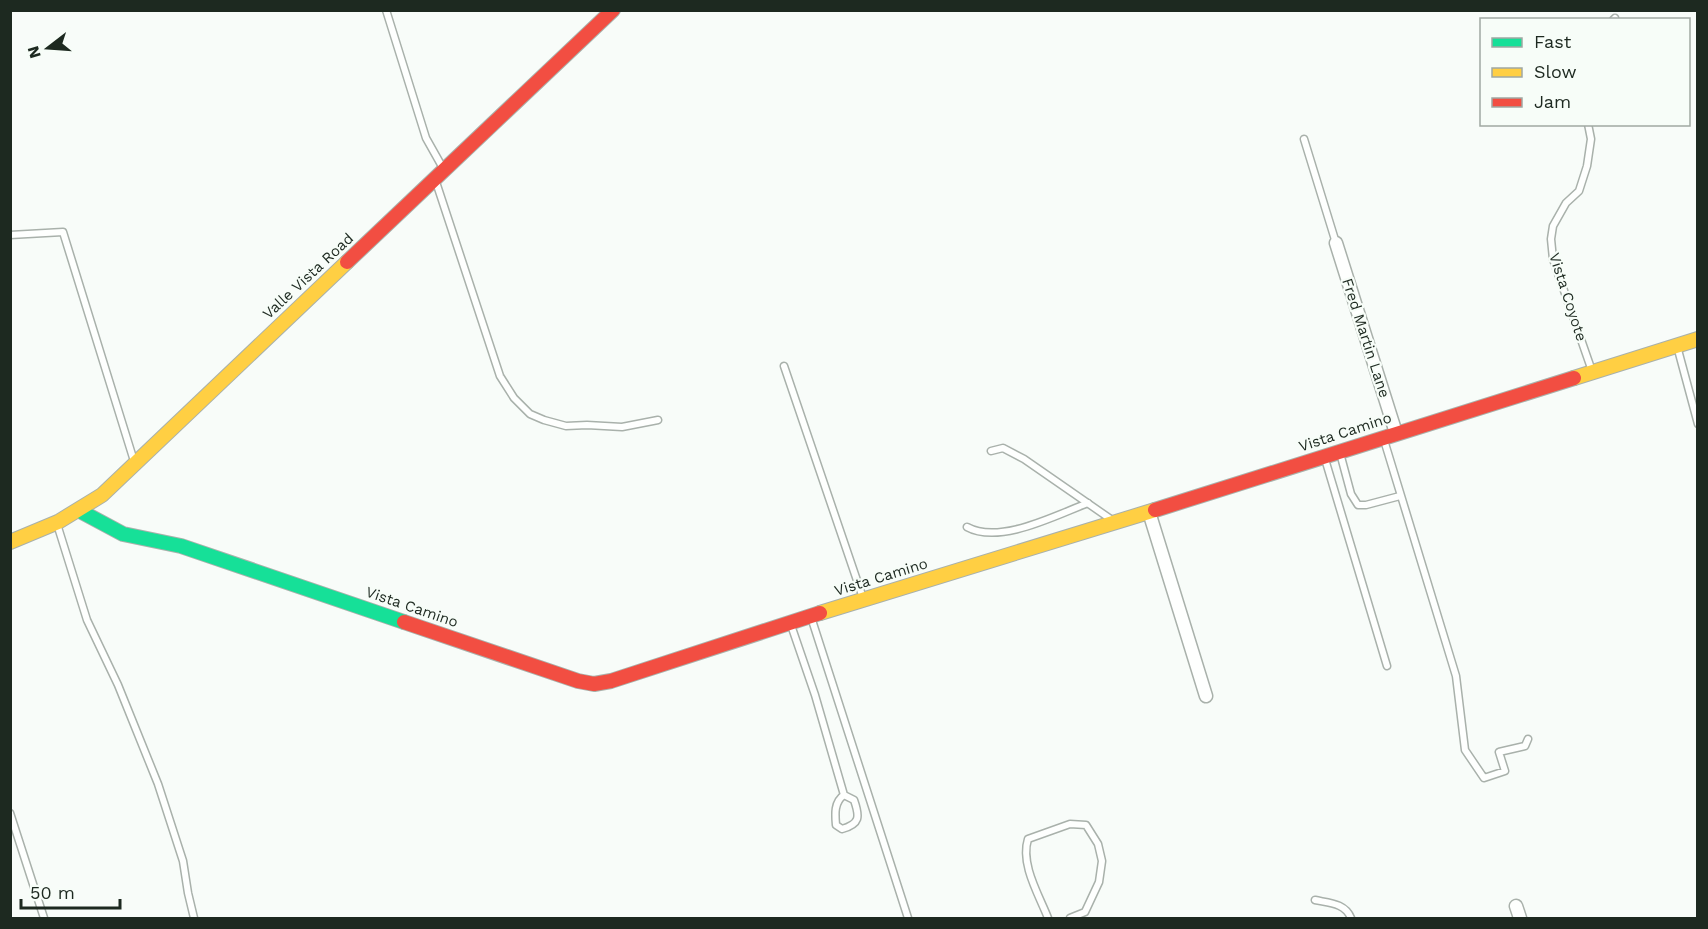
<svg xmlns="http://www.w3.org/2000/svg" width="1708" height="929" font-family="'Work Sans',sans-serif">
<rect width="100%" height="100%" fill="#f8fcf9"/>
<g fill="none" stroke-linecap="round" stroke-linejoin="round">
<defs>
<g id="lane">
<path d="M386,10L426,138L444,170"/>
<path d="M1613,20L1615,18"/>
<path d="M1588,124L1591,139L1587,166L1579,191L1566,203L1553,226L1551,239L1553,259L1592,371"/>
<path d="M1304,139L1336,243"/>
<path d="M436,182L500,376L514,398L530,414L544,420L566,426L587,425L622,427L658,420"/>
<path d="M10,235L63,232L134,461"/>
<path d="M1677,346L1698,424"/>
<path d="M784,366L863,598"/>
<path d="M1384,440L1456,676L1465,750L1484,778L1505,771L1499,752L1525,746L1528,739"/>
<path d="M991,451L1003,448L1024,459L1112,520"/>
<path d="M1340,453L1351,494L1358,505H1366L1400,496"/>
<path d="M1325,459L1387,666"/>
<path d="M57,524L87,620L118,685L158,784L183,861L188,893L194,918"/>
<path d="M967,527C1000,545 1056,515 1088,503"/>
<path d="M811,617L908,918"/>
<path d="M791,625L815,695L844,795C834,802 835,814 836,825L842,829C860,824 860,817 854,800L844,795"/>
<path d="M10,813L44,918"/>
<path d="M1315,900C1329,903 1345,903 1351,918"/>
<path d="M1048,918C1039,895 1020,864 1028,839L1070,824L1086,825L1098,844L1102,861L1099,882L1085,912L1070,918"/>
</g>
<g id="street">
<path d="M1336,243L1396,433"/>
<path d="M1149,512L1206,696"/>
<path d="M1516,906L1520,918"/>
</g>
<path id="fast" d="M80,511L123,534L181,546L404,622"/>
<g id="slow">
<path d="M1574,378L1698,339"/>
<path d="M10,542L58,522L102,495L347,262"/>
<path d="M820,613L1155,510"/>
</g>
<g id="jam">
<path d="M347,262L613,10"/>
<path d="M1155,510L1574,378"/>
<path d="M404,622L578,681L594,684L611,681L820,613"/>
</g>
</defs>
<use href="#lane" stroke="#a9b1ab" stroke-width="9"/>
<use href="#street" stroke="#a9b1ab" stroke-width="15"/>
<use href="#fast" stroke="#a9b1ab" stroke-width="16"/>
<use href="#slow" stroke="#a9b1ab" stroke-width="16"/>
<use href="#jam" stroke="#a9b1ab" stroke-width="16"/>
<use href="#lane" stroke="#fefffe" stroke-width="6"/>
<use href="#street" stroke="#fefffe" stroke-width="12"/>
<use href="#fast" stroke="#16e098" stroke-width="14"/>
<use href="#slow" stroke="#ffcf43" stroke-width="14"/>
<use href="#jam" stroke="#f24e42" stroke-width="14"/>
</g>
<g text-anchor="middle" stroke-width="4.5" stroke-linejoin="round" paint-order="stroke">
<g font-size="15" fill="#1d2920" stroke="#f7fdf8">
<text transform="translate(308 276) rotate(-43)" y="5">Valle Vista Road</text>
<text transform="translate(1568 297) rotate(72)" y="5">Vista Coyote</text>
<text transform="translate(1366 338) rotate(72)" y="5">Fred Martin Lane</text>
<text transform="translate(1345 432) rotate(-18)" y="5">Vista Camino</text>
<text transform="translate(881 577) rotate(-17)" y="5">Vista Camino</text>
<text transform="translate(412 607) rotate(19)" y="5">Vista Camino</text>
</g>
</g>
<rect width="1708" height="929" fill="none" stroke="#1d2920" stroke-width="24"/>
<rect x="1480" y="18" width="210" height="108" fill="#f7fdf8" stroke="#a0a8a2" stroke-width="1.5"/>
<rect x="1492" y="38" width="30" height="9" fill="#16e098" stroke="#a0a8a2" stroke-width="1.5"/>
<text x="1534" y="48" font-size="18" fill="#1d2920">Fast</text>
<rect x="1492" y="68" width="30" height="9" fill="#ffcf43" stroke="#a0a8a2" stroke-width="1.5"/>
<text x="1534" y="78" font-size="18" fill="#1d2920">Slow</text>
<rect x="1492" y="98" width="30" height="9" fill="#f24e42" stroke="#a0a8a2" stroke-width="1.5"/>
<text x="1534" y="108" font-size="18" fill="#1d2920">Jam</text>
<g transform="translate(48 48) rotate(253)" stroke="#f7fdf8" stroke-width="4.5" paint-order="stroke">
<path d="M0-4.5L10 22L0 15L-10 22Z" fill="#1d2920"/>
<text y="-9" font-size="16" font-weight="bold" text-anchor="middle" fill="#1d2920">N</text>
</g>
<path d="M21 899v9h99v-9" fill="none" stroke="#1d2920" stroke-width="3"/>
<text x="30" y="899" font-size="18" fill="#1d2920" stroke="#f7fdf8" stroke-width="4.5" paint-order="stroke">50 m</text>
</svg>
